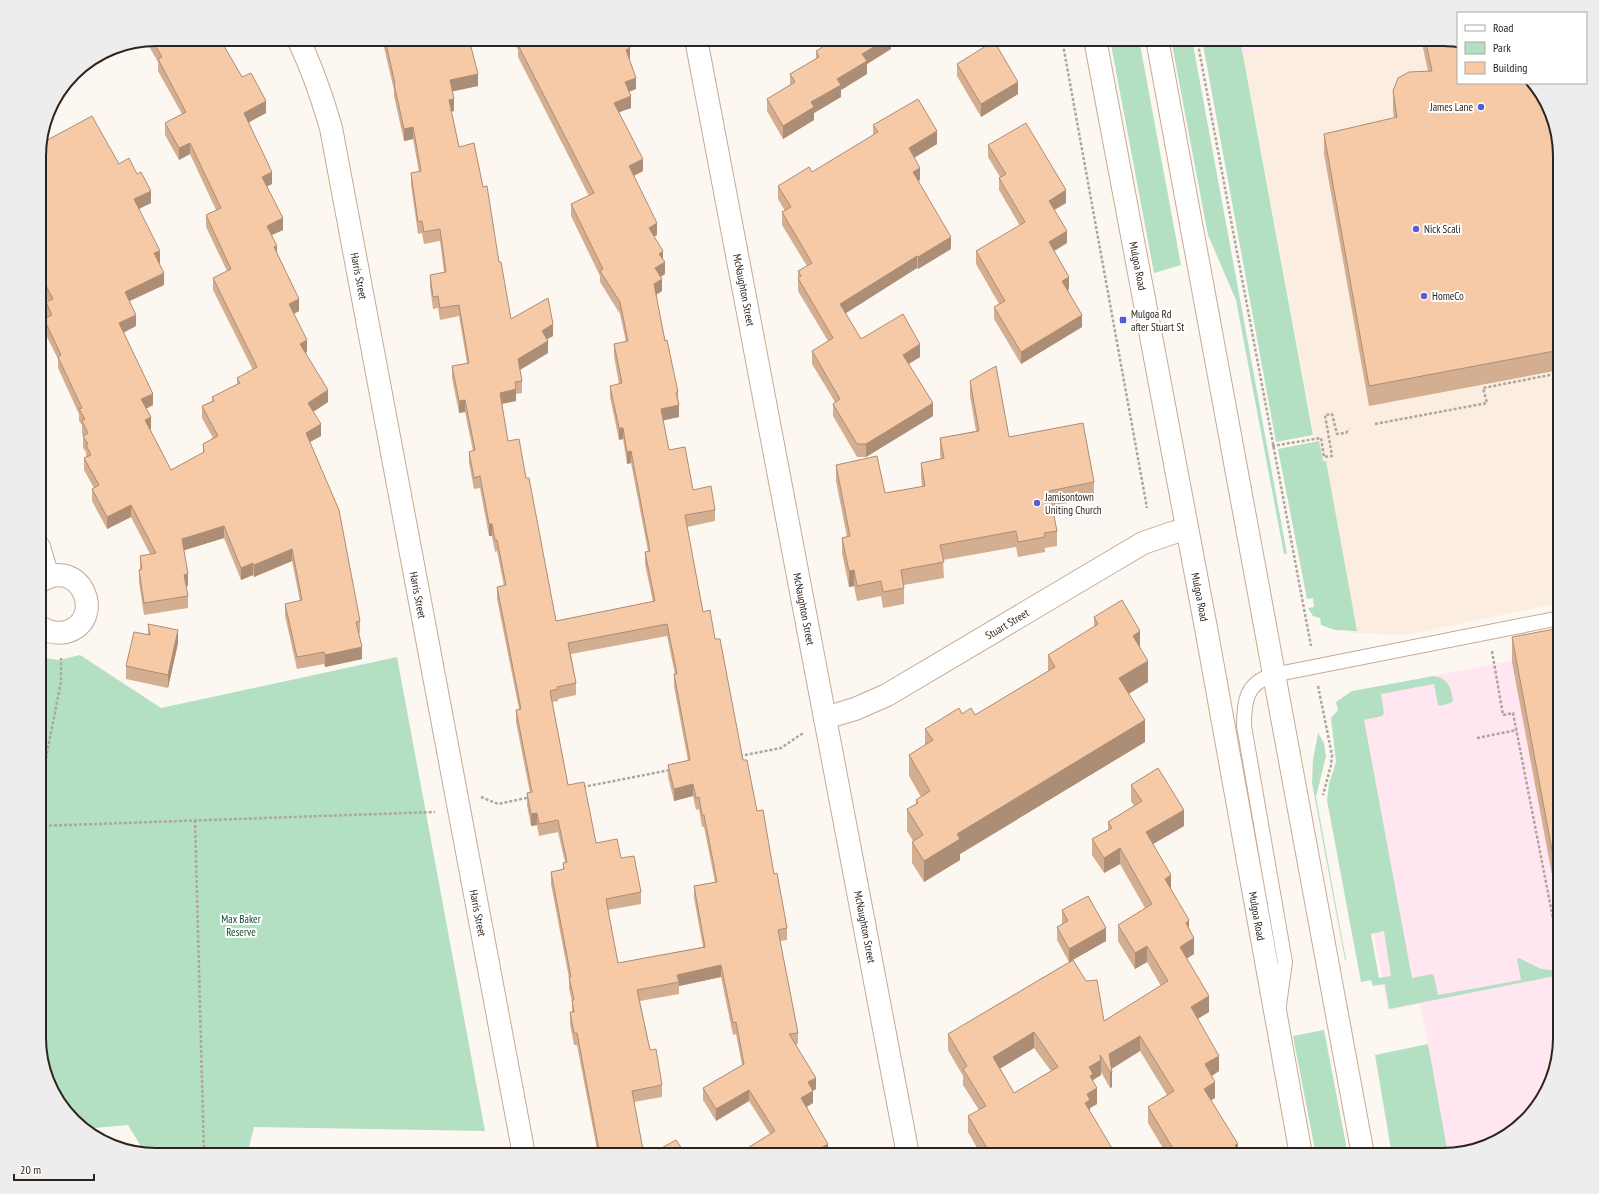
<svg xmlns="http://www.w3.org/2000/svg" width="1599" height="1194" font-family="'PT Sans Narrow',sans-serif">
<rect width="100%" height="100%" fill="#fdf7f2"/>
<path fill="#fcede1" d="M1321,39H1443L1458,83L1560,156V603L1406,635L1351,633L1243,54Z"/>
<g fill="#ffe6f1">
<path d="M1240,39H1321L1243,54Z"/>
<path d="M1560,651V1038L1554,1076L1536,1109L1494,1143L1448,1154L1428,1044L1420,1004L1388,1010L1333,720L1340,712L1338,704L1437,679V675Z"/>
</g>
<g fill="#b3dfc2" fill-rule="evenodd">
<path d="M1110,39H1139L1181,265L1154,273Z"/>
<path d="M1171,39H1192L1287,554H1284L1236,300L1208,235Z"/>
<path d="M1202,39H1240L1313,435L1276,442Z"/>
<path d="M1319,441L1323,461H1326L1357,631L1335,630L1321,625L1320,618L1313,616L1308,608L1314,607L1313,598L1307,599L1278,449Z"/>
<path d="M80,655L161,708L397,657L485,1131L254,1127L247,1155H156L145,1153L128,1125L83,1129L51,1090L39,1045V657L59,660Z"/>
<path d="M1434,676C1448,678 1451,688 1453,700L1451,703L1440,706L1438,705L1434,684L1381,694L1384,713L1382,716L1364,720L1412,978L1432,974L1434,976L1438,995L1521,980L1517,959L1519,958L1541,969L1560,971V975L1389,1009L1385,984L1373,986L1371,980L1361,982L1327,800L1329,784L1336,762L1331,718L1338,710L1336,702L1352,691ZM1384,931L1391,976L1379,978L1371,934Z"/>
<path d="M1318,733L1324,743L1326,756L1316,797L1346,960H1345L1312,783L1313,760Z"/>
<path d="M1324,1030L1348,1155H1316L1293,1036Z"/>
<path d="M1428,1044L1448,1154L1392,1155L1375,1055Z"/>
</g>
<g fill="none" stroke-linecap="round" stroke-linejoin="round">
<defs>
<path id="service" d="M1279,1005L1285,962L1244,726C1244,701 1246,683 1273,675L1560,618"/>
<g id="minor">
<path d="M298,39C312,68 322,97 331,128L524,1155"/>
<path d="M696,39L908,1155"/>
<path d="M39,547L48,577"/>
<path d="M39,582C80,554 108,620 66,632C56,634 47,632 39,626"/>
<path d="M825,718L855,709L887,695L1143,543L1175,532L1187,530"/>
</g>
<g id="primary">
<path d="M1095,39L1206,628L1301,1155"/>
<path d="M1157,39C1224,411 1295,783 1363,1155"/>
</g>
</defs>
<use href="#service" stroke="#c7aa93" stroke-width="16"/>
<use href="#minor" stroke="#c7aa93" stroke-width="24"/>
<use href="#primary" stroke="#c7aa93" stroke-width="24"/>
<g stroke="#aea69f" stroke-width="2.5" stroke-dasharray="3 2" stroke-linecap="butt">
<path d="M1062,39L1147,508"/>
<path d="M1197,39L1311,646"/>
<path d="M1375,424L1487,403L1483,388L1560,373"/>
<path d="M1272,446L1321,438L1324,457L1332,456L1325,415L1332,414L1337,434L1346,433L1349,429"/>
<path d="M1492,651L1503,715L1513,713L1557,939"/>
<path d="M1318,686L1332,755L1331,765L1323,795"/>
<path d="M1477,738L1517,730"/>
<path d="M740,756L781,748L803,733"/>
<path d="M583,787L670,770"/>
<path d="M39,793L61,682V658"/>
<path d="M481,797L498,804L531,797"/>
<path d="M195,820L204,1155"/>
<path d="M39,826L435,812"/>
</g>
<use href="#service" stroke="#fff" stroke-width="14"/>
<use href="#minor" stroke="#fff" stroke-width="22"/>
<use href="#primary" stroke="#fff" stroke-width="22"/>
</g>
<g fill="#d4ae90" fill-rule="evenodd">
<path d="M156,39L242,77L266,113L249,122L272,184L267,186L283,230L272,235L277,253L299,311L294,314L307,352L305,353L328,402L313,412L321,436L310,442L360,621V633H359L362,659L325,667L324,664L297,669L285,616V604L300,601L292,561L254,577L253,575L241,580L224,538L184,550L188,586H186L188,596V608L144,615L139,582V570L140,569V556L150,554L131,517L107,529L92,501V489L94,488L84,470V458L86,457V452L83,448V436L82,433V425L79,421V414L58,368V359L44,331V319L47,317L46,314V302L48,301L39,283V149L119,164L151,203L139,209L160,263H159L164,285L130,301L136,326L124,332L153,405L146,409L151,429H150L171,470L203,453V444L213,438L202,418V406L212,401V397L237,384V378L253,370L213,290V278L227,271L206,227V215L216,210L190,154L179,160L165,135V123L182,114L158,71V62L146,41Z"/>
<path d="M382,39H469L478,86L452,91L454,111L451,112L459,147L483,187L511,319L553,336L547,339L548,353L520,370L522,381V393L516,394V401L502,404L508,441L526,478L556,621L653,602L645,564V552L648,551L631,463L627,464L623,439L619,440L610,397V386L619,384L614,356V344L626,342L620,314L600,282V276L571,216V204L589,196L518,57V50L512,39H625L630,60H629L636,89L629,92L631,108L619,112L643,171L634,176L657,235L654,237L663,260L665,274L661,277L662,291L656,295L665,341L678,392L679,417L663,420L669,450L693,490L715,510V521L687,527L703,612L715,639L743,760L774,874L787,928V940L780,941L798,1033V1044L796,1045L816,1089L813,1091V1103L807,1107L828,1155H746V1149L770,1134L749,1101L716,1121L703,1100V1088L742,1065L736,1034L733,1035L721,977L679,986V994L640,1001L650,1050L662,1085V1097L634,1102L644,1155H598L577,1045H574L570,1024V1012H572V1001L569,989V978L551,884V872L563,869V863L565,862L558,832L539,836L537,825L531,826L527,805V793H530L516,722V710L519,709L497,599V587L504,586L497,551L495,552L492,536H489L480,488L474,489L469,463V452L473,451L465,412L459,413L452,378V366L467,363L459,316L440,320L438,308L433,309L430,287V275L444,272L440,241L424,244L422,233L418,234L411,185V173L419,172L413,139L404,141L394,96V90ZM667,636L675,674H674V686L688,761L668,765V777L674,801L693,796L696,810L699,809L702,827H704L715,882L694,886V898L703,947L618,963L608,910L641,904V892L621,858L596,843L568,785L552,702L558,701V699L576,695V683L571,654Z"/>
<path d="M891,39V49L867,64V74L841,90V97L814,113V120L783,139L767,111V99L790,85V74L816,59V51Z"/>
<path d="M1268,39H1303L1270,46Z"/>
<path d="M1421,39H1443L1560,156V370L1369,406L1324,154V134L1394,118L1393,111V91L1428,71Z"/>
<path d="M957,64L1018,94L981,117L957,76Z"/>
<path d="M873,125L937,144L914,157L920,180L918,181L951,249L918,269L917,268L845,313L861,339L920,357L909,364L933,416L866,457H857L833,416V404L835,402L812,364V351L828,341L798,291V271L807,266L782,225V212L785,211L778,199V186L812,172L873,135Z"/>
<path d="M988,145L1066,203L1054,210L1067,243L1054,251L1069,289L1068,290L1082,327L1021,364L994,319V307L999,304L976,264V251L1020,226L999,190V178L1000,177L988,157Z"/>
<path d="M970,381L1009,437L1094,482V498L1052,506L1057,531V546L1045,548V552L1018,557L1016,547L943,560L944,578L904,585V604L883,608L881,596L857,601L854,586L849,587L842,553V538L847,537L836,481V465L885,493L922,487L921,478V463L941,459L940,454V438L976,431L970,396Z"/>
<path d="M1094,617L1140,648L1148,682L1129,694L1145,742L960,854V860L924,882L912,863V842L913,841L907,831V809L916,804V800L921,797L909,776V755L925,745V729L962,714L975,715L1048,671V655L1094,627Z"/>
<path d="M148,624L178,643L168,688L126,679V666L148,635Z"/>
<path d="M1560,628V917L1512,662V637Z"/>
<path d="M1131,785L1184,826L1153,844L1171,889L1189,929L1194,954L1187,958L1209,1012L1197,1019L1219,1071L1212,1076L1215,1098L1211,1100L1241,1155H1167L1148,1123V1107L1167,1095L1140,1051L1112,1069V1087L1110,1088L1101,1072V1075L1093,1080L1097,1104L1090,1108V1113L1116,1155H981L968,1132V1116L979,1110L963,1085V1076L948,1050V1034L1069,962L1057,940V927L1062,924V910L1106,941L1073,960L1104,1021L1161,986L1147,962L1135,969L1118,941V925L1145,908L1120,864L1104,873L1092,855V839L1108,830V822L1134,806L1131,801ZM1034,1048L1051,1071L1014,1093L1000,1068Z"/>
</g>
<g fill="#ac8d75">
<path d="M886,39H891V49L867,64V74L841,90V97L814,113V120L783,139V126L837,79L862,54Z"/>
<path d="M630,48V60L626,62V50Z"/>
<path d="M478,74V86L450,92V80Z"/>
<path d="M636,78V89L625,93V82Z"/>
<path d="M1018,82V94L981,117V104Z"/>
<path d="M631,96V108L614,114V103Z"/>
<path d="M454,99V111L449,112V100Z"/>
<path d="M266,101V113L244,125V113Z"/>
<path d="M413,127V139L404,141V129Z"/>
<path d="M937,131V144L909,161V148Z"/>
<path d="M190,143V154L179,160V148Z"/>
<path d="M643,159V171L629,178V166Z"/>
<path d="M920,168V180L913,185V172Z"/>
<path d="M272,172V184L262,189V177Z"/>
<path d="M1066,190V203L1049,213V201Z"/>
<path d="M151,191V203L134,211V199Z"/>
<path d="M283,218V230L267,237V226Z"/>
<path d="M657,223V235L649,239V228Z"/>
<path d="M1067,231V243L1049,254V242Z"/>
<path d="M951,237V249L918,269V257Z"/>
<path d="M277,246V257L274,247Z"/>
<path d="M160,251V263L154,265V253Z"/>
<path d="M663,251V263L659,254Z"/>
<path d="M917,256V268L840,317V304Z"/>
<path d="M665,262V274L655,280V268Z"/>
<path d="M164,273V285L125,303V292Z"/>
<path d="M1069,277V289L1062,293V281Z"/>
<path d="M662,279V291L654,296V284Z"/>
<path d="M299,299V311L289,316V304Z"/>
<path d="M136,315V326L119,335V323Z"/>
<path d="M1082,315V327L1021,364V352Z"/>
<path d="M553,324V336L542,342V331Z"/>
<path d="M307,340V352L300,356V344Z"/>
<path d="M548,341V353L518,371V359Z"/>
<path d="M920,344V357L903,367V355Z"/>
<path d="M516,389V401L500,404V393Z"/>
<path d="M328,390V402L308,415V403Z"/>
<path d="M153,394V405L141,411V399Z"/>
<path d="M465,400V412L459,413V401Z"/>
<path d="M933,403V416L866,457V444Z"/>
<path d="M679,405V417L661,421V409Z"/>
<path d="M151,417V429L145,432V420Z"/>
<path d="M321,424V436L306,444V433Z"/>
<path d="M619,428H623V439L619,440Z"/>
<path d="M631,451V463L627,464V452Z"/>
<path d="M131,505V517L107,529V517Z"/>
<rect x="489" y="524" width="3" height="12"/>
<path d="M224,526V538L182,551V539Z"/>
<path d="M292,549V561L254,577V565Z"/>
<path d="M253,563V575L241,580V568Z"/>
<path d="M854,570V586L849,587V571Z"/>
<path d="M188,574V586L184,587V575Z"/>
<path d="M178,630V643L168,688V675Z"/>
<path d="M1140,631V652L1133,636Z"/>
<path d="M362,647V659L325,667V655Z"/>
<path d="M1148,661V682L1119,699V678Z"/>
<path d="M1145,720V742L960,854V860L924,882V861L957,834Z"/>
<path d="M693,784V796L674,801V789Z"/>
<path d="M1184,810V826L1146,848V832Z"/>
<path d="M537,813V825L531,826V814Z"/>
<path d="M1120,848V864L1104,873V858Z"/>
<path d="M1171,875V891L1165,879Z"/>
<path d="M1189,920V936L1186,923Z"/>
<path d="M1106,928V941L1069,962V949Z"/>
<path d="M1194,938V954L1180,963V947Z"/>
<path d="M1147,946V962L1135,969V953Z"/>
<path d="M721,965V977L679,986V982L677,975Z"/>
<path d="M1209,996V1012L1191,1023V1007Z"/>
<path d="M1034,1032V1048L993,1073V1057Z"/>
<path d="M1140,1036V1051L1109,1070V1054Z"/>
<path d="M1219,1056V1071L1205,1080V1064Z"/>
<path d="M1101,1060V1075L1093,1080V1089L1090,1092L1089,1067Z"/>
<path d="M1110,1072H1112V1087L1110,1088Z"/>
<path d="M816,1078V1089L808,1094V1082Z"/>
<path d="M1215,1082V1098L1204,1104V1089Z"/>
<path d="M1097,1088V1104L1090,1108V1116L1085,1103L1087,1094Z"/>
<path d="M749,1090V1101L716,1121V1109Z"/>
<path d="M813,1091V1103L801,1110V1098Z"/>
<path d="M828,1144V1155H821V1148Z"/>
<path d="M1238,1144V1155L1235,1145Z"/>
</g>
<g fill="#f6caa7" stroke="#ac8d75" fill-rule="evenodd">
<path d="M156,39H220L242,77L251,73L266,101L244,113L272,172L262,177L283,218L267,226L277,246L274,247L299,299L289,304L307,340L300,344L328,390L308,403L321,424L306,433L339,510L357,605L360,621L356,622L362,647L325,655L324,652L297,657L285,604L302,600L292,549L254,565L253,563L241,568L224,526L182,539L188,574L184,575L188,596L144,603L139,570L142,569L140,556L156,553L131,505L107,517L92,489L99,485L84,458L91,455L86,445L88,444L83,436L88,433L82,421L85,419L79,409L82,408L58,357L61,355L44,319L52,315L46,302L53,299L39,272V149L40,144L92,116L119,164L129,158L137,174L141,172L151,191L134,199L160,251L154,253L164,273L125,292L136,315L119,323L153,394L141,399L151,417L145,420L171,470L204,452L203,444L218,436L202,406L214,401L212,397L240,383L237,378L257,367L213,278L231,269L206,215L221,208L190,143L179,148L165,123L186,112L158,59L162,57L152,40Z"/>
<path d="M385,39H469L478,74L450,80L454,99L449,100L459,147L474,143L483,187L487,186L499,262H501L511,319L548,298L553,324L542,331L548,341L518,359L522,381L515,382L516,389L500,393L508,441L519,439L526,478H529L556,621L655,601L645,552L650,551L631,451L627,452L623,428H619L610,386L622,383L614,344L628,341L620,302L600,271L603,269L571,204L594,193L518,45L522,44L519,39H625L630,48L626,50L636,78L625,82L631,96L614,103L643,159L629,166L657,223L649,228L663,251L659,254L665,262L655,268L662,279L654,284L665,341L667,340L678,392L676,393L679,405L661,409L669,450L685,447L693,490L711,486L715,510L685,515L703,612L710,610L715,639H720L743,760H747L757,811L763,810L774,874L777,873L787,928L778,930L798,1033L789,1034L816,1078L808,1082L813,1091L801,1098L828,1144L821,1148L825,1155H750L746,1149L775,1131L749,1090L716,1109L703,1088L744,1064L736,1022L733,1023L721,965L677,975L679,982L637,990L650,1050L656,1049L662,1085L632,1091L644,1155H600L577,1033H574L570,1012H574L572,1000H574L569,977H571L551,872L564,869L563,863L567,862L558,820L539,824L537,813L531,814L527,793L532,792L516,710L521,709L497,587L506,585L497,540H495L492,524H489L480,476L474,478L469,452L475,450L465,400L459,401L452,366L469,363L459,305L440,308L438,296L433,297L430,275L446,272L440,229L424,232L422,221L418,222L411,173L421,171L413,127L404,129L394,84H395ZM667,624L677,674H674L690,760L668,765L674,789L693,784L696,798L699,797L702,815H704L717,882L694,886L705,947L618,963L606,899L641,892L634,856L621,858L617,839L596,843L584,782L568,785L550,691L558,689L557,687L576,683L568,643Z"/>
<path d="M836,39H887L862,54L867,61L837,79L841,85L811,102L814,107L783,126L767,99L795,82L790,74L819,57L816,51Z"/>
<path d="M1425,39H1443L1458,42V83H1530L1548,104L1560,156V350L1369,386L1324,134L1397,117L1393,91L1398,78L1409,72L1432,71Z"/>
<path d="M994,41L1018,82L981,104L957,64Z"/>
<path d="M918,99L937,131L909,148L920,168L913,172L951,237L918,257L917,256L840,304L861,339L903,314L920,344L903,355L933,403L866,444H857L833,404L840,399L812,351L833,338L798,278L801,276L798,271L812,263L782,212L791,207L778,186L809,167L812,172L878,132L873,125Z"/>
<path d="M1026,123L1066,190L1049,201L1067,231L1049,242L1069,277L1062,281L1082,315L1021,352L994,307L1005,301L976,251L1025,222L999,178L1006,174L988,145Z"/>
<path d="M996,366L1009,437L1083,423L1094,482L1049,491L1057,531L1044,533L1045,537L1018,542L1016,531L940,545L944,562L901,570L904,588L883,592L881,581L857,586L854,570L849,571L842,538L850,536L836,465L877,456L885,493L925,486L921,463L944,458L940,438L979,431L970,381Z"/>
<path d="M1122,600L1140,631L1133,636L1148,661L1119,678L1145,720L957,834L960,839L924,861L912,842L923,835L907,809L918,803L916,800L930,791L909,755L933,740L925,729L959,708L962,714L971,708L975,715L1055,667L1048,655L1098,624L1094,617Z"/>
<path d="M148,624L178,630L168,675L126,666L134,632L150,635Z"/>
<path d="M1560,628V893L1512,637Z"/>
<path d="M1158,768L1184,810L1146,832L1171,875L1165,879L1189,920L1186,923L1194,938L1180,947L1209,996L1191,1007L1219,1056L1205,1064L1215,1082L1204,1089L1238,1144L1235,1145L1241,1155H1177L1148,1107L1174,1091L1140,1036L1109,1054L1112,1072H1110L1100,1055L1101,1060L1089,1067L1093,1074L1090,1076L1097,1088L1087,1094L1090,1100L1085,1103L1116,1155H991L968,1116L986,1106L963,1069L967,1066L948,1034L1073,960L1086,981L1097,980L1104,1021L1168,981L1147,946L1135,953L1118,925L1152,904L1120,848L1104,858L1092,839L1112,828L1108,822L1142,801L1131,785ZM1034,1032L1058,1067L1014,1093L993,1057Z"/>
<path d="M1088,896L1106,928L1069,949L1057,927L1068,921L1062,910Z"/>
<path d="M676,1140L686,1155H649Z"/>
</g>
<g fill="#545fd5" stroke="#fff" stroke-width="1.5">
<circle cx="1481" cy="107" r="4"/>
<circle cx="1416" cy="229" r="4"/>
<circle cx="1424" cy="296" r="4"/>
<rect x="1119" y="316" width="8" height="8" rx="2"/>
<circle cx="1037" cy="503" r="4"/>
</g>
<g text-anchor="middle" stroke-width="4" stroke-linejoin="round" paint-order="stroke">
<g font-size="11" fill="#2f241b" stroke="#fff" text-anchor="start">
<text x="1473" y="111" text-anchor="end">James Lane</text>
<text x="1424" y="233">Nick Scali</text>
<text x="1432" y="300">HomeCo</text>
<text x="1131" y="318">Mulgoa Rd<tspan x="1131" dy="13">after Stuart St</tspan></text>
<text x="1045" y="501">Jamisontown<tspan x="1045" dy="13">Uniting Church</tspan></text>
</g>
<g font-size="11" fill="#2f241b" stroke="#fff">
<text transform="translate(1138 266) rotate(79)" y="4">Mulgoa Road</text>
<text transform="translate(359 276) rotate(79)" y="4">Harris Street</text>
<text transform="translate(744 290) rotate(79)" y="4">McNaughton Street</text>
<text transform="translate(418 595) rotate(79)" y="4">Harris Street</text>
<text transform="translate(1200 597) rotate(79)" y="4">Mulgoa Road</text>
<text transform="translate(804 609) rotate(79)" y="4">McNaughton Street</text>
<text transform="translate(1007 624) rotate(-31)" y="4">Stuart Street</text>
<text transform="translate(478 913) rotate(79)" y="4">Harris Street</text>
<text transform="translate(1257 916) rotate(80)" y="4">Mulgoa Road</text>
<text transform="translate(865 927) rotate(79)" y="4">McNaughton Street</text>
</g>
<g font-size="11" fill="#124c2f" stroke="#fff">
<text x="241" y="923">Max Baker<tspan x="241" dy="13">Reserve</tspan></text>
</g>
</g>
<path d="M0 0H1599V1194H0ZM156 46H1443A110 110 0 0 1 1553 156V1038A110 110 0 0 1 1443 1148H156A110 110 0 0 1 46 1038V156A110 110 0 0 1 156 46Z" fill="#eeeded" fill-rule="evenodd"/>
<path fill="none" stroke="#2f241b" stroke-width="2" d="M156 46H1443A110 110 0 0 1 1553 156V1038A110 110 0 0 1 1443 1148H156A110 110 0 0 1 46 1038V156A110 110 0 0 1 156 46Z"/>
<rect x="1457" y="12" width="130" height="72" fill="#ffffff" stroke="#aca7a4"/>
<rect x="1465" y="25" width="20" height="6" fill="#ffffff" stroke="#aca7a4"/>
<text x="1493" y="32" font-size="12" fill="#2f241b">Road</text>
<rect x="1465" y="42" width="20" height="12" fill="#b3dfc2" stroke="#aca7a4"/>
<text x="1493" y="52" font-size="12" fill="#2f241b">Park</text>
<rect x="1465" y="62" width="20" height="12" fill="#f6caa7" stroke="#aca7a4"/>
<text x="1493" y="72" font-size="12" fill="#2f241b">Building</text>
<path d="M14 1174v6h80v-6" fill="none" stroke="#2f241b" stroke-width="2"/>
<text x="20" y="1174" font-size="12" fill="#2f241b" stroke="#ffffff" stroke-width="3" paint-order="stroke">20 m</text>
</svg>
